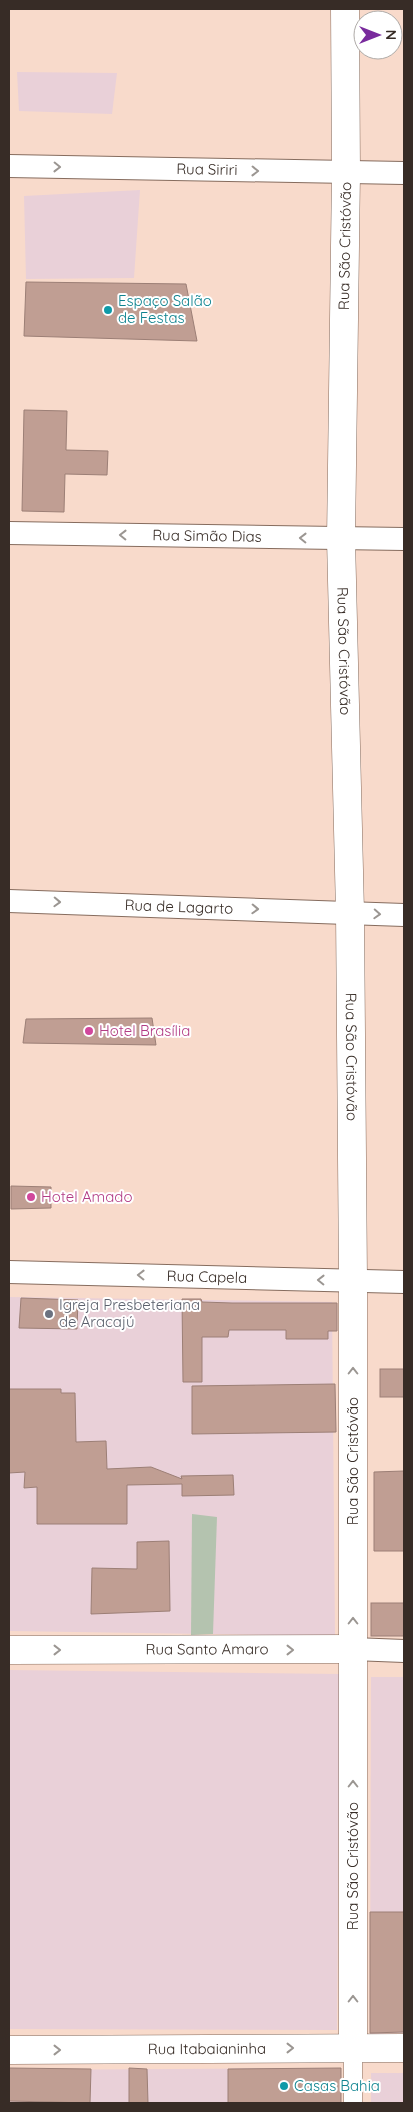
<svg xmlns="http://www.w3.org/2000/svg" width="413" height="2112" font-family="Quicksand,sans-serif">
<rect width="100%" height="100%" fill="#f8dacb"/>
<g fill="#e9d0d8">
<path d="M17,72L117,73L112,114L19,111Z"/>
<path d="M140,190L134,278L26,279L24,196Z"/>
<path d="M9,1297L332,1302L335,1636L9,1631Z"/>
<path d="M9,1670L340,1674L337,2030L9,2029Z"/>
<path d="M371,1677H404V2033L370,2034Z"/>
<path d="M341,2068V2103H9V2070Z"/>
<rect x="371" y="2073" width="33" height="30"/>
</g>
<path fill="#b4c3af" d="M192,1514L217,1517L213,1634L191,1635Z"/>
<g fill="#c09e93" stroke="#9c7f76">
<path d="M26,282L186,284L197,341L24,336Z"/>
<path d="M24,410L67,411L66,450L108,451L107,475L65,474L64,512L22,511Z"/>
<path d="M152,1018L156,1045L23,1043L26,1019Z"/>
<path d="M11,1186L51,1187V1208L11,1209Z"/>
<path d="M21,1298L78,1300L77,1329L19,1328Z"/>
<path d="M182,1299H201L202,1302L232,1303H337V1331H328V1339H286V1330H229L228,1337H202V1382H183Z"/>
<rect x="380" y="1369" width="24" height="28"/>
<path d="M335,1384L336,1432L192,1434V1386Z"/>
<path d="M9,1389H61V1393H75L76,1442L106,1441L107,1469L151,1467L182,1479L181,1476L233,1475L234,1495L182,1496V1484L127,1485V1524H37V1487L24,1488L25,1472L9,1473Z"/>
<path d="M404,1471V1551H374V1472Z"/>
<path d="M169,1541L170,1611L91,1614L92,1568L137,1569V1542Z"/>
<rect x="371" y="1603" width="33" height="33"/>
<path d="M370,1912H404V2032L370,2033Z"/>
<path d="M9,2068L91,2069L90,2103L9,2101Z"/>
<path d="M129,2068L147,2069L148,2103H129Z"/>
<path d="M341,2068V2103H228V2069Z"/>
</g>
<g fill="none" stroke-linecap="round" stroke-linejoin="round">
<defs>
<path id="pedestrian" d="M353,2048V2103"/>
<g id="minor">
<path id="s1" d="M9,166L404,173"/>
<path id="s2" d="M9,533L404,539"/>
<path id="s3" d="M9,901L404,915"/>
<path id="s4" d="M9,1272L404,1282"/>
<path d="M353,1649L404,1651"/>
</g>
<g id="tertiary">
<path id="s5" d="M345,9L346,173L341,539L350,912L353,1280V2048"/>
<path id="s6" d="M9,1650L353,1649"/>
</g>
<g id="secondary">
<path id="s7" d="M9,2050L404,2048"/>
</g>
</defs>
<use href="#pedestrian" stroke="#866c5e" stroke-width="19"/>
<use href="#minor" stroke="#866c5e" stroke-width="24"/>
<use href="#tertiary" stroke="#866c5e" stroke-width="29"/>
<use href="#secondary" stroke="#866c5e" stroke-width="29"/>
<use href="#pedestrian" stroke="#fff" stroke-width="18"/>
<use href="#minor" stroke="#fff" stroke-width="22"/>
<use href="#tertiary" stroke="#fff" stroke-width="28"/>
<use href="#secondary" stroke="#fff" stroke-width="28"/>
</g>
<defs><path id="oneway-chevron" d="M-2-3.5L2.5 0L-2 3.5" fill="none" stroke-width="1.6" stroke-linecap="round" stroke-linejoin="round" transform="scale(1.25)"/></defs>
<g stroke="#9b9692">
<use href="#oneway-chevron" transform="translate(57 167) rotate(1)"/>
<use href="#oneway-chevron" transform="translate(255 171) rotate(1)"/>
<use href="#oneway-chevron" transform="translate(123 535) rotate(-179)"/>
<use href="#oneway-chevron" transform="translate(303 538) rotate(-179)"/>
<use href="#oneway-chevron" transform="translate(57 902) rotate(2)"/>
<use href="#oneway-chevron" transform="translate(255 909) rotate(2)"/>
<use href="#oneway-chevron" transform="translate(377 914) rotate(3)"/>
<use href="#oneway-chevron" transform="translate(141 1275) rotate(-179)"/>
<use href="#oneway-chevron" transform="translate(321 1280) rotate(-179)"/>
<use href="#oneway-chevron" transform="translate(353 1371) rotate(-90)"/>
<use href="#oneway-chevron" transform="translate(353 1621) rotate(-90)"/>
<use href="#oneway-chevron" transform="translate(57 1650)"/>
<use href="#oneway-chevron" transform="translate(290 1650)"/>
<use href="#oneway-chevron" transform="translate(353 1784) rotate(-90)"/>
<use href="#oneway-chevron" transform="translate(353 1999) rotate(-90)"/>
<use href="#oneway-chevron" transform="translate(290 2048)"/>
<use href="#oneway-chevron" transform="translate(57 2050)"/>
</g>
<g fill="#0f9aa8" stroke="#fff" stroke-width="2">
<circle cx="108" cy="310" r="5"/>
<circle cx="284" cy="2086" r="5"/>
</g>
<g fill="#d1479c" stroke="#fff" stroke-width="2">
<circle cx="89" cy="1031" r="5"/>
<circle cx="31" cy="1197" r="5"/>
</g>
<circle fill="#6b7280" stroke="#fff" stroke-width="2" cx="49" cy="1314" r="5"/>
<g text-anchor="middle" stroke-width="4" stroke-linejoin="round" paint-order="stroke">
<g font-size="15" fill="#372c26" stroke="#fff">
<text dy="5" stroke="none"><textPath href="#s1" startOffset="198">Rua Siriri</textPath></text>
<text transform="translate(345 246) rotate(-89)" y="5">Rua São Cristóvão</text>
<text dy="5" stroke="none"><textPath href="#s2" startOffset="198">Rua Simão Dias</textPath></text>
<text dy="5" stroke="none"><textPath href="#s5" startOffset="642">Rua São Cristóvão</textPath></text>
<text dy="5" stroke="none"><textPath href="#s3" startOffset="170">Rua de Lagarto</textPath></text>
<text dy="5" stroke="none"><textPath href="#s5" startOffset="1048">Rua São Cristóvão</textPath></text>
<text dy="5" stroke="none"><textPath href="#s4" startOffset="198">Rua Capela</textPath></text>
<text transform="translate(353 1461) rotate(-90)" y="5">Rua São Cristóvão</text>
<text dy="5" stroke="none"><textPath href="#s6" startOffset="198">Rua Santo Amaro</textPath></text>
<text transform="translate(353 1866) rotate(-90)" y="5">Rua São Cristóvão</text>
<text dy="5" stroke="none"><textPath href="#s7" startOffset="198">Rua Itabaianinha</textPath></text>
</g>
<g font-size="15" fill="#0d838f" stroke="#fff" text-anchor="start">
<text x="118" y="306">Espaço Salão<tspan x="118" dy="17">de Festas</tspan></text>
<text x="294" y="2091">Casas Bahia</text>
</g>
<g font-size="15" fill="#b23c85" stroke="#fff" text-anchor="start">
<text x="99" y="1036">Hotel Brasília</text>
<text x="41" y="1202">Hotel Amado</text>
</g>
<g font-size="15" fill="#5b616d" stroke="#fff" text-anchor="start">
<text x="59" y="1310">Igreja Presbeteriana<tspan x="59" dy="17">de Aracajú</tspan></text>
</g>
</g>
<rect width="413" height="2112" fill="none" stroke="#372c26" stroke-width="20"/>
<g transform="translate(378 35) rotate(90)"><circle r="24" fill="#ffffff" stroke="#afaba8"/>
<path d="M0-4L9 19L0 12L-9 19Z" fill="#792b9d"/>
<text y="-8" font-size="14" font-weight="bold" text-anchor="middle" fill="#372c26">N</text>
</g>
</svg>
